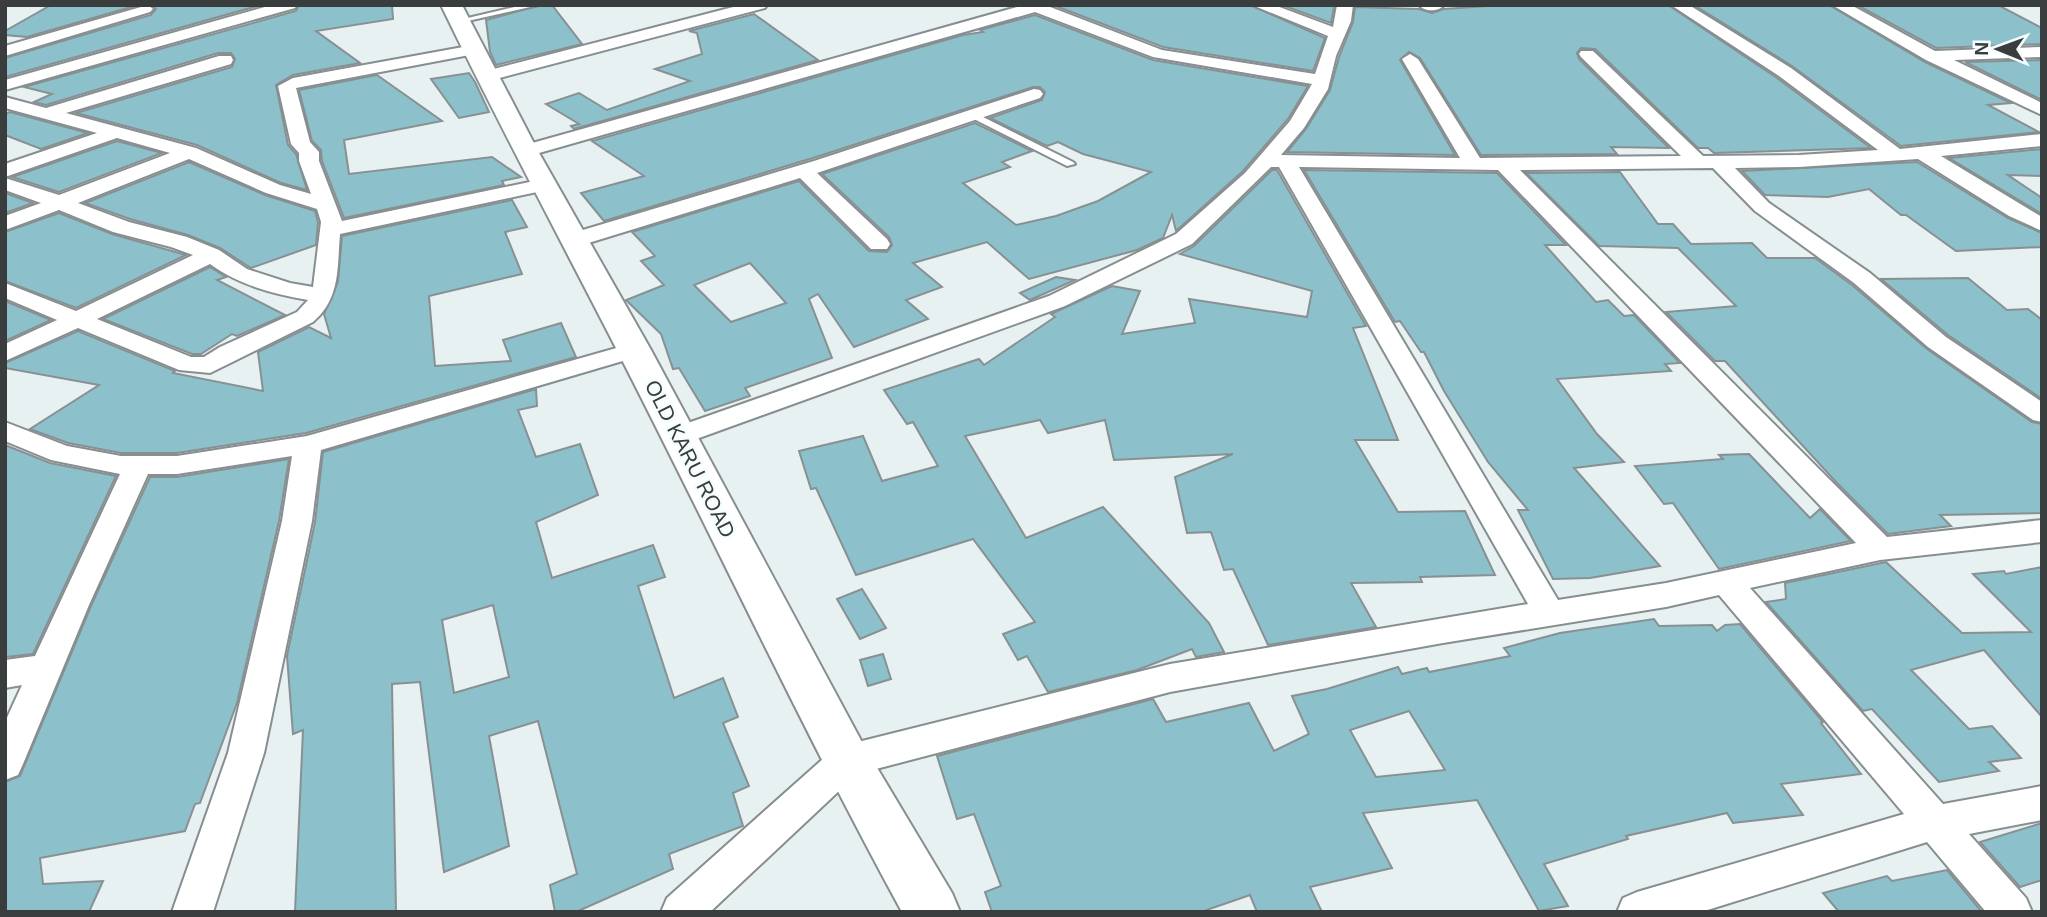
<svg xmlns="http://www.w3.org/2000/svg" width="2047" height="917" font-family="Arial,sans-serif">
<rect width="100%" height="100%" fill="#e7f1f2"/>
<g fill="#8cc1cc" stroke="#889092" stroke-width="2" fill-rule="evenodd">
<path d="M51,5H138L27,37L5,35V31Z"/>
<path d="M153,5H261L5,77V58L151,15L156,9Z"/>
<path d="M299,5H392L393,19L316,31L360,63L293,75L276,85L288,145L296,154L307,190L281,183L197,145L76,113L232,67L235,59L231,53H218L46,105L34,102L52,94L24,87L296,11Z"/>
<path d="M541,5H552L582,44L496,65L490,52L486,20Z"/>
<path d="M1053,5H1250L1325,38L1313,71L1163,47Z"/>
<path d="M1282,5H1331L1334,7L1331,23Z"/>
<path d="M1503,5H1668L1777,78L1871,148L1714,153L1708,148H1698L1595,49L1581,48L1577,53L1579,59L1669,148L1611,147L1617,154L1481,155L1420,58L1409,52L1400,60L1455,155L1287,152L1306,129L1330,90L1339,57L1353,22L1355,7L1419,9L1432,13L1444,9Z"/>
<path d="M1694,5H1829L1925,62L2011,103L1988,105L2039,132L1901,146L1792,66Z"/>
<path d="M1857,5H1998L2042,28V44L1936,48Z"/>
<path d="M754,14L818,60L574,129L571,126L579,124L546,104L579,93L607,110L690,81L655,69L702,54L697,33L689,31Z"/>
<path d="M1035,15L1153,60L1308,86L1288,119L1243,171L1176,231L1172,215L1163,238L1137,250L1029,279L987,242L913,263L942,287L906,300L928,319L854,347L818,294L809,299L832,358L745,388L750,396L705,411L679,368L673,369L661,334L626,300L664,285L641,261L655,256L632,232L799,181L869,251L887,252L892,245L889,237L822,174L975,123L1032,151L1002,162L1010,167L963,183L1016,225L1056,216L1098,201L1151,172L1083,154L1058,142L1047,146L990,118L1042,100L1045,92L1040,87H1033L813,158L604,221L581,193L644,176L592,141L963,35L983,32L980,30ZM750,263L786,303L731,322L694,285Z"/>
<path d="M2042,60V100L1965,62Z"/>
<path d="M469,73L475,82L489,112L459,118L431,79Z"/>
<path d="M377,75L442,121L344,140L349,174L492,157L521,177L502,181L504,185L344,218L322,161L321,150L312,141L299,90Z"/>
<path d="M10,112L88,133L41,149L5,135V114Z"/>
<path d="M117,141L162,153L59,192L12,177Z"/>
<path d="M2042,149V176L2008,175L2042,198V214L1949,158Z"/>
<path d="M189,162L265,195L315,211L318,222L316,245L251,268L220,248L188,235L130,219L85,203Z"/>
<path d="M1917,162L2008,218L2042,233V247L1956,251L1906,215H1901L1869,189L1828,197L1765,195L1742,171Z"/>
<path d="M1272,170H1277L1366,326L1353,328L1398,440H1355L1398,512L1465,511L1495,575L1420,577L1422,582L1351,583L1376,627L1268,645L1233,569L1224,570L1211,532L1187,533L1175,477L1233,454L1114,460L1105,420L1048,433L1040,420L965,436L1026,538L1103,507L1209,623L1224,652L1196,657L1192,649L1137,670L1048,692L1027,656L1018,660L1003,634L1035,622L973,539L856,575L816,488L811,489L799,451L863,436L882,481L938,466L913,422L907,424L884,390L979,359L984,365L1055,317L1051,314L1112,286L1140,291L1122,334L1195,323L1189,299L1307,317L1312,291L1180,254L1194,246Z"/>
<path d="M1304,170L1497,173L1566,245H1545L1596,302L1608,300L1624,316L1634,315L1680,363L1665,364L1671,371L1557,379L1597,434L1624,462L1574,468L1660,566L1590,578L1553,579L1518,510H1528L1488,462L1444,391L1424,352H1421L1400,321L1395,322Z"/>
<path d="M1620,172L1658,224H1673L1691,244L1752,243L1767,258H1815L1852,285L1927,349L2032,422L2042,424V513L1940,515L1951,526L1888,534L1837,483L1725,361H1715L1666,312L1736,306L1678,248L1599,246L1526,173Z"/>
<path d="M5,193L33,203L5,213Z"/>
<path d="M512,200L527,227L505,232L522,274L429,296L435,366L511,361L503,340L561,323L576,357L306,433L177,453H121L68,443L30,429L99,385L5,368V363L78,331L175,371L173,373L263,391L258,352L309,327L331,338L324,314L338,282L342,236Z"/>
<path d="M59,213L112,234L186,255L76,308L5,281V232Z"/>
<path d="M210,267L226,277L217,280L285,315L237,336L232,334L201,354H192L103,319Z"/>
<path d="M1056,277L1075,280L1030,300L1020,293Z"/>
<path d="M1968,278L2007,310L2028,309L2042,320V399L1948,335L1881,279Z"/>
<path d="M5,301L51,320L5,341Z"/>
<path d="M536,389L537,406L518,410L536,457L580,444L598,495L536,522L552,578L653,545L665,577L638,586L674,698L723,678L738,717L723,723L749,786L733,793L743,826L669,854L673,869L576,912H555L550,885L577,874L538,721L489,736L509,846L444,872L420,682L392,684L396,912H295L303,730L293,734L287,656L315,522L323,452ZM493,605L509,677L454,693L442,620Z"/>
<path d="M5,445L50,463L116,476L33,654L5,657Z"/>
<path d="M1749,454L1810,518L1820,509L1851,541L1719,569L1673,503L1664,504L1635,466L1723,459L1719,455Z"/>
<path d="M289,459L279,521L237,703L200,803L195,804L185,831L40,858L43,884L103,881L89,912H5V782L20,776L91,606L150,477H177Z"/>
<path d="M1886,562L1962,633L2031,632L1973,574L2004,571L2006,574L2042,567V717L1984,650L1911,670L1969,729L1992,726L2021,758L1989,762L1999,771L1939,782L1872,709L1863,711L1766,602L1786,599L1785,583Z"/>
<path d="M862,589L886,628L860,639L837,599Z"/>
<path d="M1654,619L1659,626L1712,625L1717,631L1725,625L1740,624L1823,722L1821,723L1861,774L1781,784L1803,815L1733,823L1727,813L1626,836L1628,839L1544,864L1568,906L1539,911L1477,800L1363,813L1392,868L1310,887L1322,912H1257L1250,895L1201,912H992L985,892L1001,886L974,814L957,819L937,756L1153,699L1166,722L1249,703L1274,751L1309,734L1292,696L1327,689L1398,667L1402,674L1427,668L1429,672L1510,656L1504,648L1560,633ZM1409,711L1445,770L1376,777L1350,730Z"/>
<path d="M883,654L891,679L868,686L860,660Z"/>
<path d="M2042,823V880L2020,887L1980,842Z"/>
<path d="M1947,870L1982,912H1839L1823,893L1887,876L1892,881Z"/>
</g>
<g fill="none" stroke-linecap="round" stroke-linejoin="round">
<defs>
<g id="lane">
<path d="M523,5H539L459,23L455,21Z"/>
<path d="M973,112L1073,162L1075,164L1067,166L970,117L968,115Z"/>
</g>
<g id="street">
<path d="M148,5L153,9L150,12L5,56V46Z"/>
<path d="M272,5H297L295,8L5,90V80Z"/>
<path d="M741,5H767L765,8L488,81L479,76L482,72Z"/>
<path d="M1024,5H1045L1162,50L1315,74L1328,36L1252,5H1274L1333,27L1337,5H1353L1351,21L1336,56L1328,89L1304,128L1281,155L1460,158L1402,59L1410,54L1418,59L1480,158L1681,156L1581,57L1579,54L1581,51H1593L1703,156L1799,155L1878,150L1779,76L1671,5H1689L1791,68L1900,149L2042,134V146L1941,156L2042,217V231L2009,216L1918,159L1799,167L1735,168L1769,203L1870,273L1946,337L2042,402V422L2033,420L1928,347L1854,283L1755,211L1713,168L1520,170L1887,537L2042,520V542L1880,560L1750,588L1943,804L2042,786V820L1969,834L2026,898L2032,912H1986L1927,842L1701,912H1617L1623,898L1637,892L1904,814L1719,595L1666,607L1443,643L1170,692L857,774L710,912H661L667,898L833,750L846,745L1170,664L1528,604L1279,167H1271L1192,244L1065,306L688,442L678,445L668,442L664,436L668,430L1049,296L1176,234L1245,173L1290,121L1312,84L1153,57L1035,12L532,155H518L515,151L518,147ZM1299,167L1498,170L1856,543L1666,583L1558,600Z"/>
<path d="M1419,5H1444C1439,12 1424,12 1419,5Z"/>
<path d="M1832,5H1851L1935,51L2042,47V57L1954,60L2042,103V115L1926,60Z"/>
<path d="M474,45L482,50L480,53L296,88L310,142L319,152V161L342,221L544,179L551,181L554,185L551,189L340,234C337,267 341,298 313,322L210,373L179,370L78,328L5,361V344L57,320L5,298V283L76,311L193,255L171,247L113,232L59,210L5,230V216L41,203L5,190V178L59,195L170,153L117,138L5,177V164L97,133L5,108V97L46,108L219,56H231L233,60L231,64L66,113L196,148L280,185L311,194L299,161V153L291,144L278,86L293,78ZM189,159L266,193L317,209L321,222L313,287L290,283L247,269L219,250L187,237L129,222L78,203ZM210,264C239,285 273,294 308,300L297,312L220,347L204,357H191L97,319Z"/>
<path d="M1034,89L1040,90L1043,94L1040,98L817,173L887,239L890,244L887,249H871L800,178L582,245H566L563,240L566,235L814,161Z"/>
<path d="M634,343L643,345L646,350L643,355L321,450L312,521L264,753L213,912H172L228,753L282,521L292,456L177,474H148L89,605L23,764L18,775L5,780V722L22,685L5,688V660L35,656L120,474L51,460L5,441V422L67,446L121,456H177L307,436Z"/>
</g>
<path id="primary" d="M441,5H462L538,151L651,350L864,746L952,893L960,912H902C801,727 713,537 617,350C558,235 497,121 441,5Z"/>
</defs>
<use href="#lane" stroke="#868e90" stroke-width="4"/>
<use href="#street" stroke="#868e90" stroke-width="4"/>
<use href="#primary" stroke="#868e90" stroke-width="4"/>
<use href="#lane" fill="#fff" fill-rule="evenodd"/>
<use href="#street" fill="#fff" fill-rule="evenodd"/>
<use href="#primary" fill="#fff" fill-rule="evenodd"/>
</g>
<g text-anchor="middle" stroke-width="6" stroke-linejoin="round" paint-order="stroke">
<g font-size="21" fill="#3a3d3e" stroke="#f6fdff">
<text transform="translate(690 459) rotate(63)" y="7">OLD KARU ROAD</text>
</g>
</g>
<rect width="2047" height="917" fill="none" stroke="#3a3d3e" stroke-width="14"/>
<g transform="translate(1998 49) rotate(271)" stroke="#f6fdff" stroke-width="5" paint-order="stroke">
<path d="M0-5L12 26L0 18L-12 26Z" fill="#3a3d3e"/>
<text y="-10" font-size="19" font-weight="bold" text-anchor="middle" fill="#3a3d3e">N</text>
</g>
</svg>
